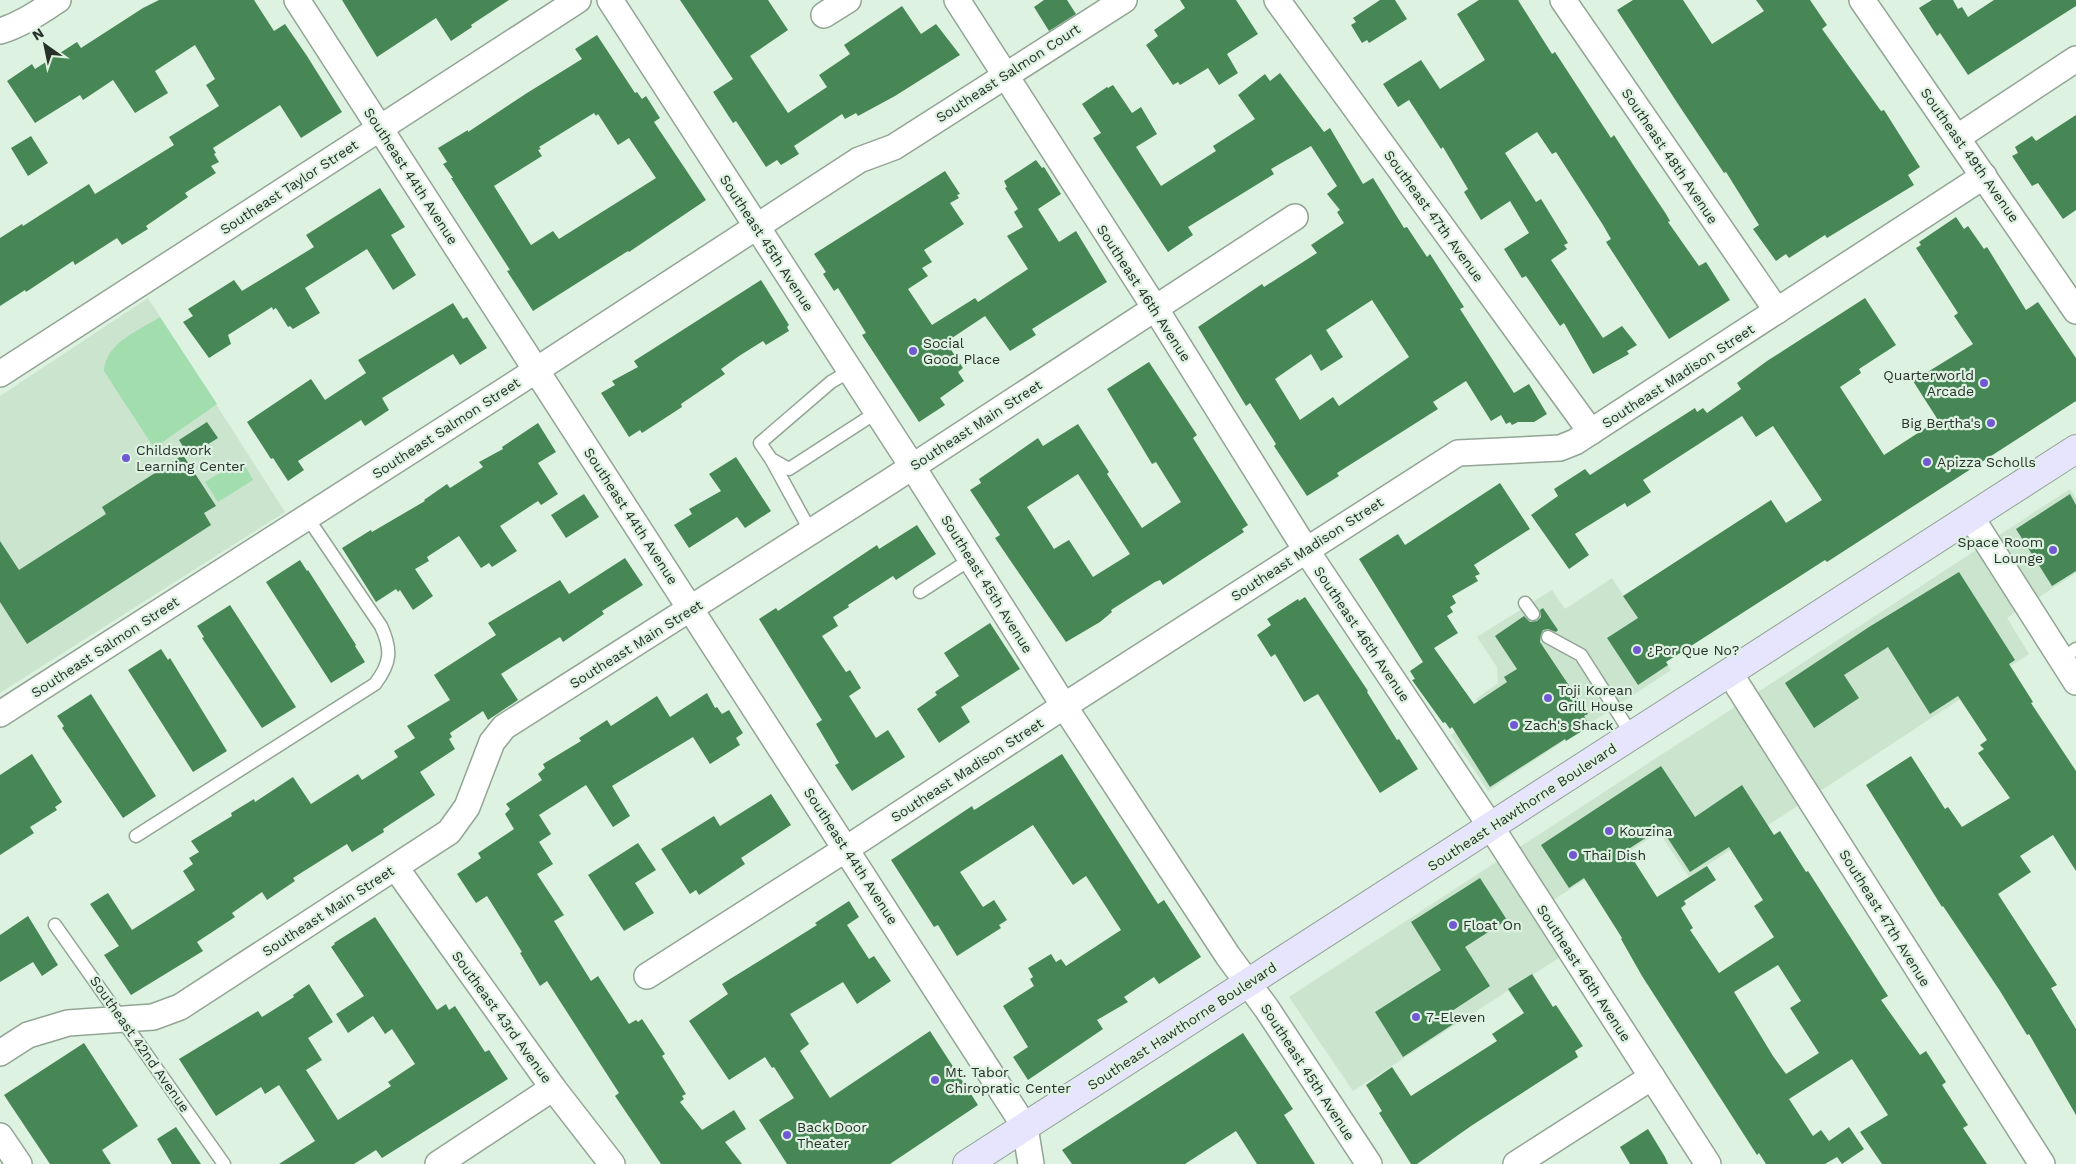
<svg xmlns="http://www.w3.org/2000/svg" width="2076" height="1164" font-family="'Work Sans',sans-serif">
<rect width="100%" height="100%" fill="#ddf2e0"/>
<g fill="#cae4ce">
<path d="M148,298L285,512L0,693V396Z"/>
<path d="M2070,489L2076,499V573L2007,618L2029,654L1689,877L1659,832L1544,906L1571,950L1353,1091L1289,997Z"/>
<path d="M1612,578L1671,670L1488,791L1451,735L1484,712L1476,699L1498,683L1497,667L1477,637L1552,590L1565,609Z"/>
</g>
<g fill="#a2ddad">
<path d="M160,317L217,404L154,448L104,371C105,343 140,330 160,317Z"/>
<path d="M243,462L253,480L218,502L205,482L234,464Z"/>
</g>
<g fill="#478756" fill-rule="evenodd">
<path d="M159,0H254L274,31L285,24L307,56L342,112L301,138L280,105L213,148L216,153L214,154L219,162L211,166L216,173L185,193L188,197L146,226L148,229L122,245L117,238L75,265L73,261L26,292L25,290L0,306V238L22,224L23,226L89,184L95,194L174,145L169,137L219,106L206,85L215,79L195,45L155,71L168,93L135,113L113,80L83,100L80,95L35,123L7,81L32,64L35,69L77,42L81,48L143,8Z"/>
<path d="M342,0H509L471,25L472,27L451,41L436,18L377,57Z"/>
<path d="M680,0H768L788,30L750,56L788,113L827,87L819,75L850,54L844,45L902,6L921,34L936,24L960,55L895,96L858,116L856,113L845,119L842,114L794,146L799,154L781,165L777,160L766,167L736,121L733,123L713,92L733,79Z"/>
<path d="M1044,0H1067L1076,14L1049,31L1034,7Z"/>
<path d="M1180,0H1236L1258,34L1227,54L1238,73L1219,85L1208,68L1180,85L1178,82L1173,85L1146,45L1158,36L1154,30L1185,8Z"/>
<path d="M1380,0H1395L1407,19L1369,43L1367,40L1362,43L1351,25L1356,22L1353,18Z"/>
<path d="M1479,0H1518L1552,54L1555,52L1611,138L1614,135L1632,163L1666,214L1670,221L1668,222L1699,266L1706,262L1730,300L1669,339L1606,242L1611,239L1603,225L1556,152L1552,154L1537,132L1505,153L1536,202L1541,199L1568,243L1564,245L1567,249L1551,260L1603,338L1622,326L1637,345L1627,351L1629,354L1593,374L1564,323L1560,326L1526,276L1522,278L1504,249L1529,233L1510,201L1481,220L1464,192L1468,189L1443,147L1441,149L1409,100L1398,107L1383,84L1421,60L1440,89L1485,60L1457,14Z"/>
<path d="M1633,0H1683L1712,44L1764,11L1756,0H1810L1827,25L1822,29L1881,111L1884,110L1920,167L1908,175L1914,185L1827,238L1825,235L1789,258L1786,254L1776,261L1753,229L1759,225L1726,172L1724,173L1678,104L1617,10Z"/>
<path d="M1932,0H1953L1958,9L1962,7L1968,17L1994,0H2076V6L1968,75L1940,33L1937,36L1919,8Z"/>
<path d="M597,35L635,93L637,92L642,99L646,96L660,118L654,122L706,200L629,252L628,251L533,311L507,271L510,270L451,178H453L443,164L447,162L438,148L468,130V132L527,93L582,59L575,49ZM594,113L596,116L598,114L618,145L629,138L656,178L559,239L553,231L531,245L494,186L542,156L538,150L541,149L539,147Z"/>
<path d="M1280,73L1324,132L1330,128L1363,184L1373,178L1404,228L1407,227L1427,257L1430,254L1464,307L1460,309L1514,393L1529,384L1547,414L1534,422H1518L1512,425L1510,422L1506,424L1501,415L1491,421L1466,381L1433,402L1438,409L1337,473L1339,476L1307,496L1274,446L1276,444L1250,403L1246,406L1198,327L1262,284L1264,287L1317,253L1311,245L1344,223L1337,212L1340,210L1327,194L1337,186L1311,146L1271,169L1274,174L1188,227L1193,235L1168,252L1093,138L1101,133L1082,104L1107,87L1108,88L1113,85L1132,113L1141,107L1157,134L1136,147L1161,186L1216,151L1213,146L1255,119L1238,95L1265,74L1270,81ZM1372,300L1409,357L1339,406L1333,397L1300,420L1275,379L1311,354L1321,371L1343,357L1326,330Z"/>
<path d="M2076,115V210L2063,219L2038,183L2032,186L2012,156L2018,153L2015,147L2032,136L2036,141Z"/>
<path d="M31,136L48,163L28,176L11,148Z"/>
<path d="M1036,160L1042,168L1044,167L1061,194L1038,209L1059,242L1076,231L1107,282L1032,329L1036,335L1010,351L985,316L946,342L963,368L958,372L964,381L940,398L945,405L919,422L862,335L866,333L838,288L834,291L823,274L826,272L814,254L945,171L960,194L957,195L959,198L950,203L964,224L924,250L932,262L922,268L928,276L908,289L932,325L975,298L978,302L1028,269L1007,236L1023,227L1014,212L1018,209L1005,188L1007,187L1004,181Z"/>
<path d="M380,188L405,227L391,235L416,275L393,290L367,249L305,288L320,313L293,329L290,326L288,327L276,308L273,310L272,307L228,335L231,344L209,358L183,322L193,316L188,309L234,280L242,291L314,247L306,235Z"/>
<path d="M1956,217L1964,229L1968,226L1984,249L1987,247L2026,310L2038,302L2076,358V401L1827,562L1825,560L1666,662L1668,665L1638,685L1607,638L1638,618L1623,596L1771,500L1786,523L1822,500L1773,426L1756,437L1742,416L1643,480L1651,492L1627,507L1625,503L1575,534L1589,555L1569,569L1531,515L1558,496L1554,489L1585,469L1590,475L1695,408L1697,412L1703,408L1707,413L1741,389L1737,383L1767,361L1865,298L1896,345L1859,369L1861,373L1840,387L1884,455L1938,420L1913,381L1973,344L1954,316L1958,313L1916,248L1921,245L1919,242Z"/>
<path d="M761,280L789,325L787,327L789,331L766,345L763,341L739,356L721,369L725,374L681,404L682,407L642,433L640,430L629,437L601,393L615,385L612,381L638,367L634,361Z"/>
<path d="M453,303L463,319L467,317L487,348L460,365L453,354L382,398L389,410L365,426L361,420L298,461L304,470L288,481L273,458L271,459L247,422L311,379L325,400L366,373L358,360Z"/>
<path d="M1149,362L1197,435L1193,438L1248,525L1242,529L1244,532L1163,585L1160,580L1155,582L1111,610L1112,612L1100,622L1066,642L995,538L1000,535L970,490L981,483L979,479L1038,438L1043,446L1078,424L1109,472L1107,474L1142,528L1181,502L1156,462L1152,464L1107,389ZM1078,474L1130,554L1093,577L1069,540L1054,549L1027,507Z"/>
<path d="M207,422L218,438L189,456L179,440Z"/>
<path d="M538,423L556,452L538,463L558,494L541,505L538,501L500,526L517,551L492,567L489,563L481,568L459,536L427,557L429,561L415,569L433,596L413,610L400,590L398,592L396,589L376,602L342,548L371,530L372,532L425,501L424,500L447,484L450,488L483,467L479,462L503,449L502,447Z"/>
<path d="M183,455L216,506L204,513L211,525L27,644L0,602V541L19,570L106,514L102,507Z"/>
<path d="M736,457L771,511L745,528L737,517L689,548L674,525L692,514L689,509L721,491L709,474Z"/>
<path d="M1500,483L1530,529L1474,565L1480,574L1475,576L1478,581L1452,596L1456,603L1450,607L1453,612L1447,616L1458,633L1434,648L1474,704L1507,682L1504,677L1517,669L1495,636L1524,616L1530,622L1537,621L1541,617L1540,610L1543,608L1558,630L1556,632L1548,629L1543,630L1541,634L1540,642L1588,714L1584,716L1590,726L1566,741L1565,739L1490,787L1452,727L1450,729L1445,722L1443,723L1412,680L1415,679L1410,671L1423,662L1359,559L1398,534L1405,545Z"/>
<path d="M584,494L599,517L566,538L551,515Z"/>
<path d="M2070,494L2076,505V571L2052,586L2016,529Z"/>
<path d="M917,525L936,554L896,580L893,576L848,605L849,607L833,617L838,626L822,636L846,672L850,670L861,688L849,696L876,738L888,730L905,757L852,791L835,765L839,763L816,724L822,720L759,619L776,608L778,611L877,545L879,549Z"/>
<path d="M625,558L643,585L602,611L604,614L563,642L560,637L501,674L518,700L488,720L483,711L450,733L452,737L449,739L455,749L420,772L435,795L383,829L384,832L352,852L347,844L293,878L295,881L267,900L262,892L232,913L235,917L197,942L203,951L131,995L104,955L119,946L90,904L108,893L132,930L195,890L183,871L193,864L189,858L199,852L191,841L232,816L231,813L254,799L255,802L293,777L311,804L358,774L362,780L398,757L394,751L415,738L407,726L450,700L434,675L496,635L488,623L560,580L569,594Z"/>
<path d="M300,560L307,571L308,570L356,645L355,646L365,662L331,683L266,582Z"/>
<path d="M1959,572L2015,660L2009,664L2033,702L2031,703L2076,771V871L2053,835L2020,856L2031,872L1998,894L2057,985L2051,988L2076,1029V1115L2029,1034L2027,1035L2000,991L1943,906L1942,907L1866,785L1911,756L1945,809L1948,807L1962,827L2010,798L1978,753L1984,749L1980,745L1987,740L1958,696L1930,714L1888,647L1844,675L1859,698L1814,728L1785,683L1869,627Z"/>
<path d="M1305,597L1368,691L1367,692L1397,740L1399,739L1418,769L1380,793L1318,694L1304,702L1275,654L1271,657L1257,635L1271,625L1267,619L1298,599L1299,601Z"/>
<path d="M230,605L296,707L262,728L202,638L204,637L197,626Z"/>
<path d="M990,623L1020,669L961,707L970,722L939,743L917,709L937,695L935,692L959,676L944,653Z"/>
<path d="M161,649L168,660L170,658L227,751L193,772L128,670Z"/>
<path d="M707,693L715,708L717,707L722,714L729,710L743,733L736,738L740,745L710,764L693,737L612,786L630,816L613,827L586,785L539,815L551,834L539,842L553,864L537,874L564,915L554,921L591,981L598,976L629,1024L636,1020L638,1022L642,1019L665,1054L662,1056L686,1094L682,1096L684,1099L680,1102L702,1130L734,1110L746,1129L725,1142L742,1164H661L615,1096L619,1093L547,981L540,986L520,953L522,952L487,896L476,903L457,874L481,858L478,853L514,829L505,814L510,809L506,804L542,780L538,774L545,768L543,764L581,741L579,738L607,720L611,726L657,696L670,717Z"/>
<path d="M91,694L156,796L123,818L62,728L64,726L57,716Z"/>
<path d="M32,754L62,802L55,807L57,810L30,827L34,833L0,855V775Z"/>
<path d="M1062,754L1158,904L1164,900L1201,957L1159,984L1154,977L1124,997L1128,1002L1097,1020L1103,1029L1028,1080L1013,1057L1028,1047L1003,1006L1034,986L1030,979L1033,977L1028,968L1051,954L1056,962L1061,959L1066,966L1121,930L1086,876L1073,885L1033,825L960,872L983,907L994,900L1007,920L999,925L1001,928L957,956L938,925L934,927L891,860L972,806L974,810L979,807Z"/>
<path d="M1661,766L1695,817L1742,785L1774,835L1780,831L1806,872L1808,871L1888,996L1881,1000L1920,1055L1926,1051L1946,1082L1942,1085L1968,1125L1963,1128L1987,1164H1882L1860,1132L1888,1115L1852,1059L1789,1099L1813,1136L1821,1130L1829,1141L1849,1127L1864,1149L1842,1164L1837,1157L1825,1164H1766L1759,1153L1757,1155L1642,976L1621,939L1622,938L1584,878L1569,888L1541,845ZM1661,828L1690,872L1729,847L1763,900L1754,906L1774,937L1719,973L1690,930L1693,928L1681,908L1686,904L1684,901L1716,880L1707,866L1657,897L1627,850ZM1778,965L1801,1001L1790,1008L1819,1053L1786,1074L1773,1056L1734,992Z"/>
<path d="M771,794L791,825L741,858L745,864L699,895L696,890L690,894L661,849L714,816L720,826Z"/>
<path d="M638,843L656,870L635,883L654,913L624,931L588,875Z"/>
<path d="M1480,878L1507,920L1465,947L1490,986L1452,1011L1458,1021L1403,1057L1375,1012L1441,970L1411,922Z"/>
<path d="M849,901L859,917L847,925L869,959L874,956L891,981L857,1004L843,982L790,1014L809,1044L800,1051L830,1098L930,1031L978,1105L890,1164H787L759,1120L794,1098L774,1067L772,1068L765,1057L729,1080L689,1021L728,994L722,984L817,925L815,923Z"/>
<path d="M28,916L58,965L42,976L33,962L0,982V935Z"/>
<path d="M375,917L437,1010L446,1004L449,1010L455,1006L485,1052L489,1050L508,1079L382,1158L376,1150L354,1164H279L315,1141L279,1085L265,1094L261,1087L216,1116L179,1059L258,1011L262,1017L294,997L293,995L309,984L333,1022L308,1038L322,1060L306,1070L338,1120L391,1086L388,1082L415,1064L392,1029L385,1034L373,1016L348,1033L336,1014L364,996L331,947L335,944L334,943Z"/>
<path d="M1532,974L1553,1007L1556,1005L1583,1046L1575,1051L1578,1057L1471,1126L1417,1164H1411L1379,1113L1382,1111L1366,1085L1392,1067L1411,1096L1497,1041L1492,1034L1524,1013L1508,989Z"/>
<path d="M1243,1033L1293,1109L1284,1115L1315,1164H1257L1236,1131L1185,1164H1072L1062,1150Z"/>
<path d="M84,1043L138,1126L102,1150L111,1164H50L4,1095Z"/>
<path d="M176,1127L201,1164H172L157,1139Z"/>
<path d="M1648,1129L1665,1157L1668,1164H1630L1620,1147Z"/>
</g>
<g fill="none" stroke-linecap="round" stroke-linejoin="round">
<defs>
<g id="service">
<path d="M850,371L831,382L760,443L771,459L789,469L877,412"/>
<path d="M771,459L811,532"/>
<path d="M920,592L971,559"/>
<path d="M1525,603L1533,614"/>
<path d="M1548,637L1581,655L1632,735"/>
<path d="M2061,659L2076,649"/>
<path d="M136,836L375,684C391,663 392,650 381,626L307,517"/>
<path d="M55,925L224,1164"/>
</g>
<g id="minor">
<path d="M297,0L1025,1127L1031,1164"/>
<path d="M610,0L912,466L1064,706L1228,956L1267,1009L1369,1164"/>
<path d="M957,0L1155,308L1306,550L1491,827L1708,1164"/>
<path d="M1277,0L1591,432"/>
<path d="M1563,0L1777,311"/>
<path d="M1862,0L2076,311"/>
<path d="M824,15L848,0"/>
<path d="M0,31C21,25 39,12 58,0"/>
<path d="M1958,137L2076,59"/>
<path d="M0,374L578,0"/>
<path d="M1971,517L2076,682"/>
<path d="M1729,672L2042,1164"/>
<path d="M0,714L521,380L859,160L894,147L1124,0"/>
<path d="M396,868L553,1088L612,1164"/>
<path d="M647,976L846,849L1064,706L1458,453L1560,448L1575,442L1984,176"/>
<path d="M0,1053L28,1035L68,1023L153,1017L180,1007L449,832L467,807L492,742L504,727L892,480L1295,217"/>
<path d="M0,1136L19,1164"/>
<path d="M438,1164L553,1088"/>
<path d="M1516,1164L1652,1077"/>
</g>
<path id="secondary" d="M967,1164L2076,449"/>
</defs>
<use href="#service" stroke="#92a595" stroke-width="15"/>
<use href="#minor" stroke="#92a595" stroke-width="28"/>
<use href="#secondary" stroke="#92a595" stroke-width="30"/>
<use href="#service" stroke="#fff" stroke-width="12"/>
<use href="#minor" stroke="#fff" stroke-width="25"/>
<use href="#secondary" stroke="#e7e5fe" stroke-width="28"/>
</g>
<g fill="#705ad4" stroke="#ddf2e0" stroke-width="2">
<circle cx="913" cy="351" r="5"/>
<circle cx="1984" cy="383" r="5"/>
<circle cx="1991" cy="423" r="5"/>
<circle cx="126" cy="458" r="5"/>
<circle cx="1927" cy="462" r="5"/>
<circle cx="2053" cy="550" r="5"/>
<circle cx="1637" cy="650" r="5"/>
<circle cx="1548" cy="698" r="5"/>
<circle cx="1514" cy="725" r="5"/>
<circle cx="1609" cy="831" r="5"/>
<circle cx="1573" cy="855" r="5"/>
<circle cx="1453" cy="925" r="5"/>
<circle cx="1416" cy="1017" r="5"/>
<circle cx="935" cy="1080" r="5"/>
<circle cx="787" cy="1135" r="5"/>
</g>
<g text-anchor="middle" stroke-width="4.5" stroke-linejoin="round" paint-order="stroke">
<g font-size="14" fill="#28302a" stroke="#ddf2e0">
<text transform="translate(1008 73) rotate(-33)" y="5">Southeast Salmon Court</text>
<text transform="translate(1970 155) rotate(55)" y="5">Southeast 49th Avenue</text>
<text transform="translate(1670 156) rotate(56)" y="5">Southeast 48th Avenue</text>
<text transform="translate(411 176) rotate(57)" y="5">Southeast 44th Avenue</text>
<text transform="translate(289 187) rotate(-33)" y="5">Southeast Taylor Street</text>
<text transform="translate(1434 216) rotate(54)" y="5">Southeast 47th Avenue</text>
<text transform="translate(767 243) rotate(57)" y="5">Southeast 45th Avenue</text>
<text transform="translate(1144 293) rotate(57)" y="5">Southeast 46th Avenue</text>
<text transform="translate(1678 376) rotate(-33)" y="5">Southeast Madison Street</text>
<text transform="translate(976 425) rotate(-33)" y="5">Southeast Main Street</text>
<text transform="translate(446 428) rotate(-33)" y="5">Southeast Salmon Street</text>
<text transform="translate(631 516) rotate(57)" y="5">Southeast 44th Avenue</text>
<text transform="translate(1307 549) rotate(-33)" y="5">Southeast Madison Street</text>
<text transform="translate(987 584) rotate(58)" y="5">Southeast 45th Avenue</text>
<text transform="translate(1362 634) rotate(56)" y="5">Southeast 46th Avenue</text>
<text transform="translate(636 644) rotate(-32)" y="5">Southeast Main Street</text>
<text transform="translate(105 647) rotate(-33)" y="5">Southeast Salmon Street</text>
<text transform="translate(967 770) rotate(-33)" y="5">Southeast Madison Street</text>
<text transform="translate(1522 807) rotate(-33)" y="5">Southeast Hawthorne Boulevard</text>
<text transform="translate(851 856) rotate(57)" y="5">Southeast 44th Avenue</text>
<text transform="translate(328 911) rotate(-33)" y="5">Southeast Main Street</text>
<text transform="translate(1885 918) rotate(58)" y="5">Southeast 47th Avenue</text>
<text transform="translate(1584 973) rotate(57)" y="5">Southeast 46th Avenue</text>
<text transform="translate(502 1017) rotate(54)" y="5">Southeast 43rd Avenue</text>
<text transform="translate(1182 1026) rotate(-33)" y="5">Southeast Hawthorne Boulevard</text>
<text transform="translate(140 1044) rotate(55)" y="5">Southeast 42nd Avenue</text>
<text transform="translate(1308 1072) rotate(57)" y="5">Southeast 45th Avenue</text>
</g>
<g font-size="14" fill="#28302a" stroke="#ddf2e0" text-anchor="start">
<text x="923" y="348">Social<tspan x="923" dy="16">Good Place</tspan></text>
<text x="1974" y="380" text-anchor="end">Quarterworld<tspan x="1974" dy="16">Arcade</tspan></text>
<text x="1981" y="428" text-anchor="end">Big Bertha's</text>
<text x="136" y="455">Childswork<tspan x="136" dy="16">Learning Center</tspan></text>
<text x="1937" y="467">Apizza Scholls</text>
<text x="2043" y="547" text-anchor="end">Space Room<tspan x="2043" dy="16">Lounge</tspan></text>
<text x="1647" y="655">¿Por Que No?</text>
<text x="1558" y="695">Toji Korean<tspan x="1558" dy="16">Grill House</tspan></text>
<text x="1524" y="730">Zach's Shack</text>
<text x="1619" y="836">Kouzina</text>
<text x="1583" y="860">Thai Dish</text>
<text x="1463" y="930">Float On</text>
<text x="1426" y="1022">7-Eleven</text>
<text x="945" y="1077">Mt. Tabor<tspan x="945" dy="16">Chiropratic Center</tspan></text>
<text x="797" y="1132">Back Door<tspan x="797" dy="16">Theater</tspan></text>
</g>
</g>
<g transform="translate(45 45) rotate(327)" stroke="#ddf2e0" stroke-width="4" paint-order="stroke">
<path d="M0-4L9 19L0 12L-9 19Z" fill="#28302a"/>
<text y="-8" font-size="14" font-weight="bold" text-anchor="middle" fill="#28302a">N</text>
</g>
</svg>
